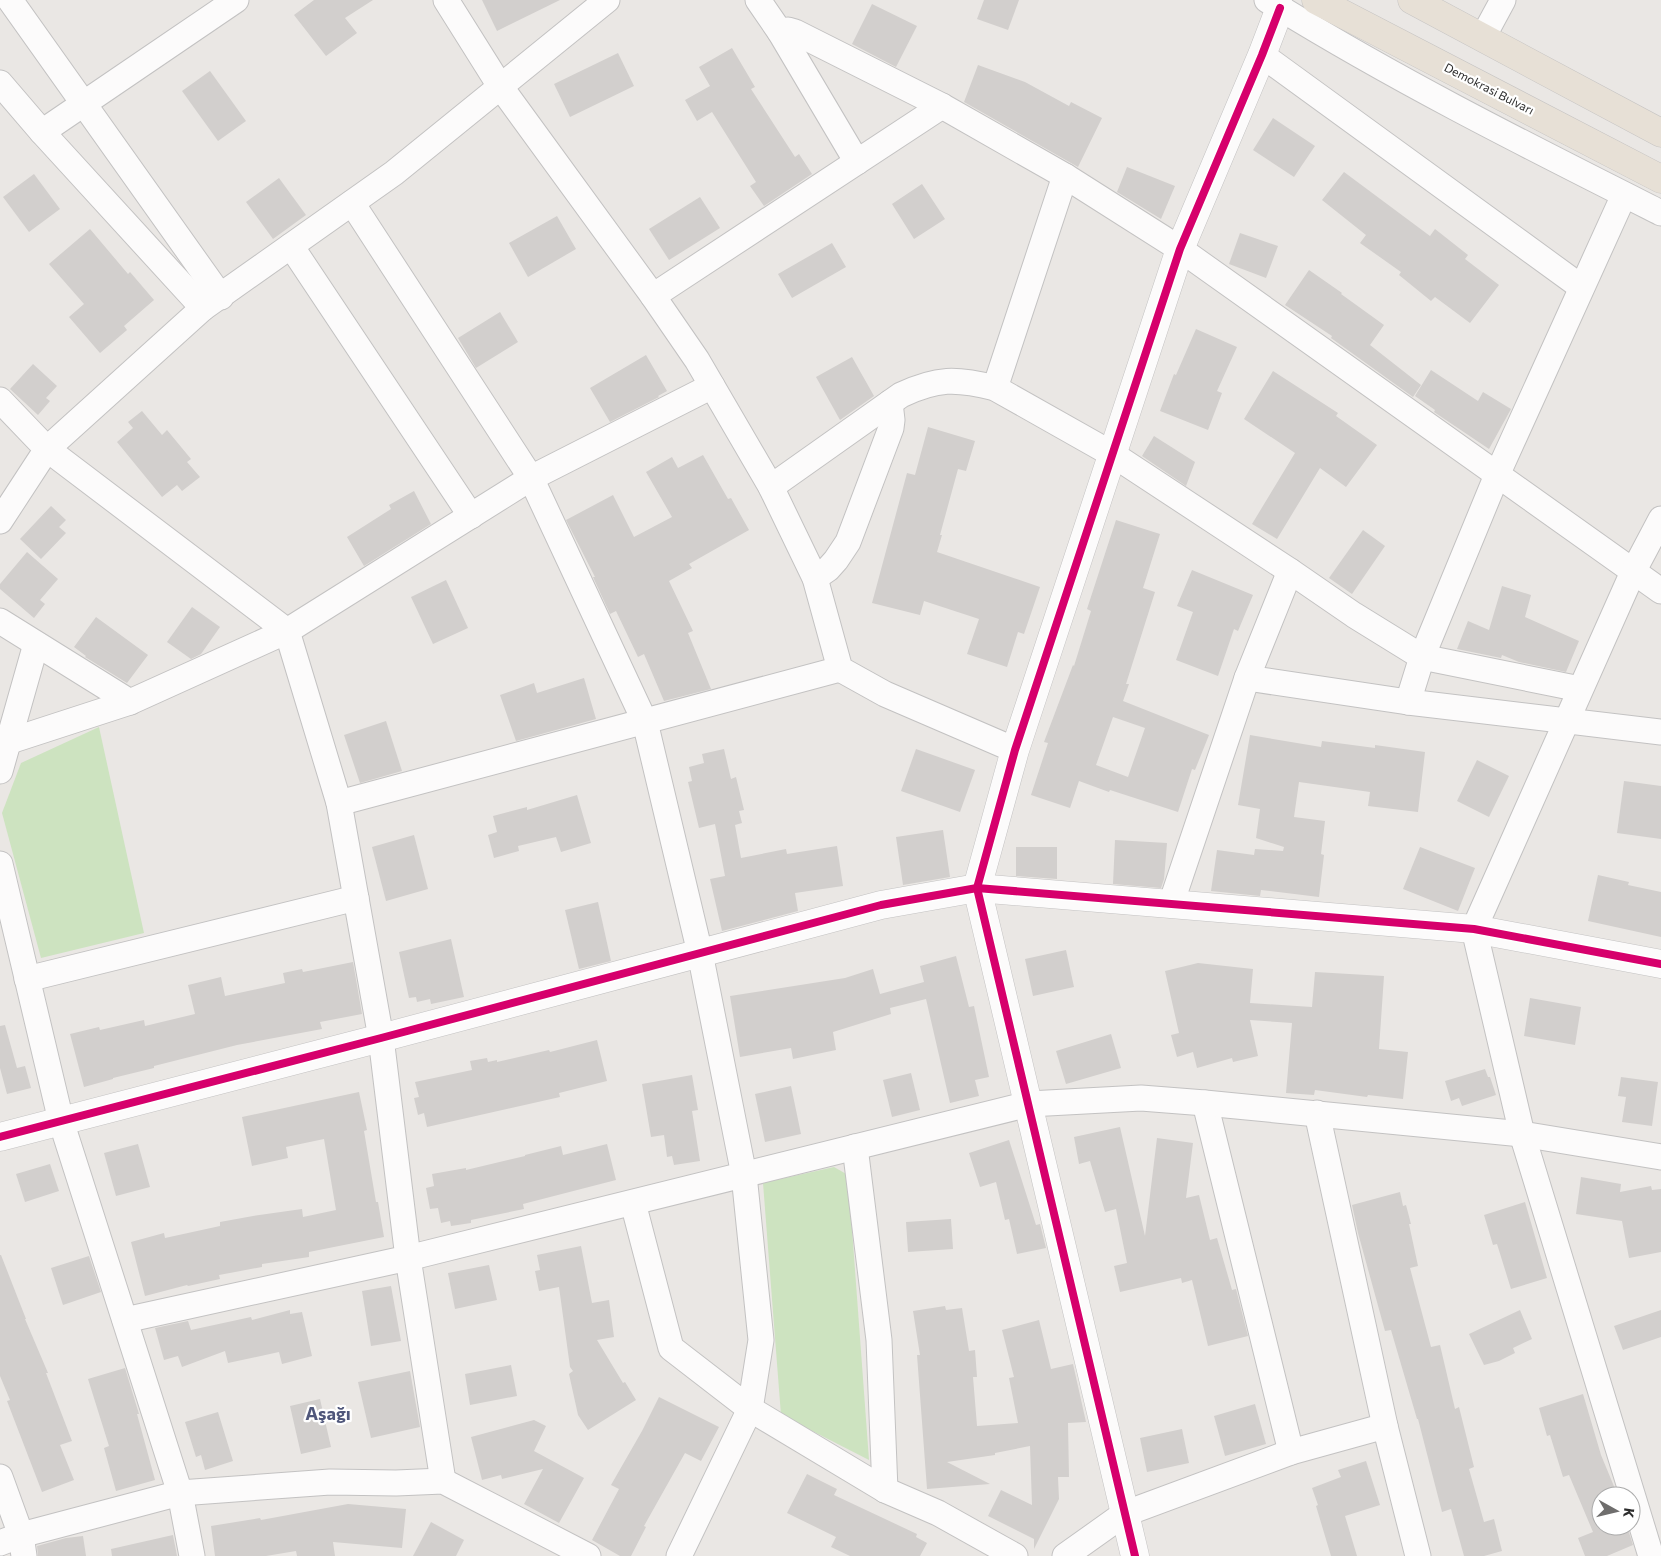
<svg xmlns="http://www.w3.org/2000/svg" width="1661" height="1556" font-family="Commissioner,sans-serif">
<rect width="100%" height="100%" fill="#eae7e4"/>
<g fill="#cde3c0">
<path d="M99,727L144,933L41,958L2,813L21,763Z"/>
<path d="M834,1167L848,1175L869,1460L781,1415L763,1183Z"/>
</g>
<g fill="#d2cfcd" fill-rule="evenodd">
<path d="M314,0H373L345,18L357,33L326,56L294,15Z"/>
<path d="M482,0H560L497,31Z"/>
<path d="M984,0H1019L1008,30L977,19Z"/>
<path d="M872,4L917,26L896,67L852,44Z"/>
<path d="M732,48L755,87L751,89L795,157L799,154L812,174L764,206L750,186L756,182L712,112L697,121L685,100L710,86L699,67Z"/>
<path d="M618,53L634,86L570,117L554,84Z"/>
<path d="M978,65L1025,82L1069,106L1071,102L1102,118L1078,167L964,102Z"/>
<path d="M210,71L246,121L218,141L182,91Z"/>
<path d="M1273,118L1315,146L1294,177L1253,150Z"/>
<path d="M1127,167L1175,186L1161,219L1117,192Z"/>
<path d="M1344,172L1430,236L1435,229L1468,255L1465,259L1499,285L1470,323L1435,297L1431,301L1399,275L1401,272L1360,243L1366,235L1322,200Z"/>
<path d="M34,174L60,209L29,232L3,197Z"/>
<path d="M279,178L306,215L273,239L246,202Z"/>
<path d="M922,184L945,219L914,239L892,204Z"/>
<path d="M700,197L720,228L669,260L649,229Z"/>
<path d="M557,216L576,249L528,277L509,243Z"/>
<path d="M90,229L128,274L130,272L154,300L124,326L127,330L100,353L69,317L84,304L49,264Z"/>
<path d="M1240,233L1278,246L1266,278L1229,264Z"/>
<path d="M832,243L846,267L792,298L778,274Z"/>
<path d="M1309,270L1342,293L1341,294L1384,325L1370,345L1421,385L1413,397L1331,338L1332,336L1285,305Z"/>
<path d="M500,312L518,342L476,368L458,338Z"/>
<path d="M1196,329L1237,347L1217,391L1222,393L1208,430L1160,411L1174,374L1176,375Z"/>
<path d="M646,355L667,391L658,396L659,397L610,422L590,388Z"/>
<path d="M852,357L874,396L840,420L816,377Z"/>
<path d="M33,364L57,386L46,398L50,401L38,415L10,389Z"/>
<path d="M1431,370L1478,401L1483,392L1511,409L1489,449L1434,412L1435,410L1415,396Z"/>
<path d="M1273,371L1338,413L1336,416L1377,445L1346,487L1320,468L1277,539L1252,524L1295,453L1244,419Z"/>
<path d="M142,411L162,435L167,430L191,459L187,462L200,477L182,491L177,485L162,497L117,442L133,428L128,422Z"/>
<path d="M928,427L975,441L966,471L958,469L940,535H942L937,552L1040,587L1024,634L1018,632L1007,667L967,654L979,619L924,601L920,615L872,603L907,473L915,475Z"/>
<path d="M1154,436L1195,462L1186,486L1142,456Z"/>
<path d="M703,455L728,499L731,498L749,530L689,564L692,568L669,581L693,631L688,633L711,689L664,701L644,654L638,657L616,611L610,614L593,577H595L566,520L613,495L634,537L672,517L646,472L672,457L678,468Z"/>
<path d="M414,491L431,524L364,566L347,537L391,509L389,505Z"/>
<path d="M51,506L66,520L59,527L66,533L41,559L20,539Z"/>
<path d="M1116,520L1160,534L1143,588L1155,592L1126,684H1129L1123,701L1209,735L1195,770L1192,769L1178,812L1110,790L1109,792L1079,781L1070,808L1031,795L1048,743L1044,742L1073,665L1074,666L1091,611L1087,609ZM1113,717L1145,728L1128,777L1096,765Z"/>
<path d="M1363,530L1385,546L1352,594L1329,578Z"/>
<path d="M27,552L58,579L40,600L45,604L34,618L0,589V584Z"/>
<path d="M1192,570L1253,595L1238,631L1234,629L1218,676L1176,660L1193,612L1177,606Z"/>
<path d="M446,580L468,628L433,644L411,597Z"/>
<path d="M1502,586L1531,595L1525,617L1579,641L1566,672L1519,662L1502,655L1501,658L1457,649L1468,621L1489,630Z"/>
<path d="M192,607L220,627L201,654L191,659L167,642Z"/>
<path d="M96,617L148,655L127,683L85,657L86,656L74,647Z"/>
<path d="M584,678L596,719L516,741L500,695L534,683L537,693Z"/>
<path d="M386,721L402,771L360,783L344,735Z"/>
<path d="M1250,735L1321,747L1322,741L1375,748V745L1425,752L1418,812L1368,806L1370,792L1299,782L1294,817L1325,821L1321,854L1324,855L1319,897L1261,890L1260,896L1211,891L1217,850L1254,855L1255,849L1283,851L1284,847L1256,838L1260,809L1238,805Z"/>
<path d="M724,749L731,779L736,777L744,810L739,811L742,823L735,825L741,858L786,849L787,854L837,846L843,886L795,893L798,911L722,931L710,879L725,876L715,824L699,828L688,782L692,781L689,767L704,763L702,754Z"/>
<path d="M916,749L975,770L960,812L901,791Z"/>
<path d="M1477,760L1509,776L1489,817L1457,801Z"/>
<path d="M1624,781L1661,786V839L1617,833Z"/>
<path d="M577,795L591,843L561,852L556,837L518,846L519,851L494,858L488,835L497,832L493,816L527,807V810Z"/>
<path d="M943,830L950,877L903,885L896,837Z"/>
<path d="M414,835L428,889L386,901L372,847Z"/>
<path d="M1115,840L1167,843L1164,879L1161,888L1113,884Z"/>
<path d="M1016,847H1057V879L1016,876Z"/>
<path d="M1420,847L1475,868L1458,911L1403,889Z"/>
<path d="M1598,875L1629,882L1628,885L1661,892V937L1588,921Z"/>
<path d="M598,902L611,961L579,969L565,910Z"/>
<path d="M451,939L464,997L431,1004L430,999L417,1002L416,997L409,998L399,952Z"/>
<path d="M1066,950L1074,987L1033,996L1025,959Z"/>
<path d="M956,956L969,1007L974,1006L989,1077L975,1080L979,1096L950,1103L926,999L890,1008L891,1014L833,1032L836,1050L793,1059L791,1048L740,1057L730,996L845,978L873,969L880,994L924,982L920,966Z"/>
<path d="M353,962L362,1014L320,1022L322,1029L237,1045L154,1066V1068L113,1078V1079L84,1087L70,1034L99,1027L100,1030L144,1020L145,1026L195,1014L188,985L221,977L225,996L285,983L283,973L302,969L303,972Z"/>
<path d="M1198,963L1253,969L1250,1003L1312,1007L1315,972L1384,976L1379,1049L1408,1052L1403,1099L1368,1095L1367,1097L1315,1090L1314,1095L1286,1093L1292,1023L1250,1020L1258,1056L1233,1062L1232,1058L1197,1068L1193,1052L1177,1057L1171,1035L1179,1033L1165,971Z"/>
<path d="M1530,998L1581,1007L1575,1045L1524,1036Z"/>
<path d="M5,1025L17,1068L25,1066L31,1088L7,1094L0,1068V1026Z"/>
<path d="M1111,1034L1121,1068L1066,1084L1056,1051Z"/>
<path d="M597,1040L607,1081L559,1093L560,1097L427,1127L424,1113L418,1115L414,1098L419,1097L415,1082L472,1070L470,1061L487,1058L488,1062L497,1060V1062L549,1050L550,1052Z"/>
<path d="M1485,1069L1488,1077H1490L1496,1095L1462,1106L1459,1098L1451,1101L1445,1081Z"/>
<path d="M911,1073L920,1110L892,1117L883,1080Z"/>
<path d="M692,1075L698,1110L692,1111L700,1161L674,1165L672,1156L667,1157L664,1135L651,1137L642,1084Z"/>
<path d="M1621,1077L1658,1082L1652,1126L1622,1122L1626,1097L1618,1096Z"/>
<path d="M791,1086L801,1134L765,1142L755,1094Z"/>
<path d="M359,1092L367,1130L364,1131L376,1202H378L384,1237L309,1252V1257L262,1264V1267L219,1275L220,1279L188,1286L187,1285L145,1296L131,1242L164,1233L165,1238L220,1226V1222L253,1216L302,1209L303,1217L336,1210L324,1139L286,1147L288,1158L252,1166L242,1117Z"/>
<path d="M1120,1127L1145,1236L1157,1138L1193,1143L1186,1198L1199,1195L1210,1240L1217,1238L1232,1290L1236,1289L1248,1336L1208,1346L1192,1280L1182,1283L1181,1278L1120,1292L1114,1266L1127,1263L1116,1209L1105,1212L1090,1161L1079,1164L1074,1137Z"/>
<path d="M1009,1140L1036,1225L1040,1224L1046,1248L1017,1254L1009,1219L1005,1220L996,1182L980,1187L969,1153Z"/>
<path d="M138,1144L150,1187L116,1196L104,1153Z"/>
<path d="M607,1144L616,1180L523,1204L524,1209L471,1220V1223L451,1226L450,1221L441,1223L438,1208L430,1209L426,1188L434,1186L432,1174L466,1168V1170L525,1156V1155L561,1146L563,1155Z"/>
<path d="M50,1164L59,1191L25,1202L16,1174Z"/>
<path d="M1581,1177L1621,1184L1620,1192L1651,1186L1652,1190L1661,1189V1252L1629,1258L1622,1221L1576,1214Z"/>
<path d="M1400,1192L1403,1206L1406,1205L1411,1224H1409L1418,1266L1410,1268L1431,1347L1440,1345L1455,1409L1459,1407L1474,1467L1469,1469L1484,1522L1494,1519L1502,1551L1484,1556H1464L1451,1509L1442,1512L1418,1419H1417L1391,1330L1385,1331L1358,1233L1352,1205Z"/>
<path d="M1525,1202L1547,1278L1511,1289L1497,1244L1493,1245L1484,1215Z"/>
<path d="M951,1219L953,1249L908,1252L906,1222Z"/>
<path d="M581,1246L592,1303L609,1300L614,1337L597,1340L623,1383L625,1382L636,1400L588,1430L578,1415L569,1374L573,1371L570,1367L559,1287L539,1291L535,1271L540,1270L537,1255Z"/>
<path d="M0,1255H1L26,1319H25L48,1373H46L72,1441L60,1445L74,1480L42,1492L7,1401L10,1400L0,1376Z"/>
<path d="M89,1256L101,1292L63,1305L51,1268Z"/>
<path d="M489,1265L497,1300L455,1309L448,1273Z"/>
<path d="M391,1286L401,1341L371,1346L362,1291Z"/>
<path d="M945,1306L946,1310L962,1308L969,1351L975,1350L977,1377H973L977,1426L1018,1423L1009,1378L1014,1377L1002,1330L1039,1320L1051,1369L1073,1364L1086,1422L1068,1423L1069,1477H1058L1059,1499L1034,1549V1539L988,1516L1001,1490L1032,1505L1030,1446L995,1453V1455L947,1462L990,1484L927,1489L917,1355H920L913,1311Z"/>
<path d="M290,1310V1314L302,1312L312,1356L282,1364L279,1352L228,1363L225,1351L182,1367L178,1356L164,1360L155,1328L188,1321L191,1330L251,1317L252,1320Z"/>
<path d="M1520,1310L1532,1339L1513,1348L1515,1353L1499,1361L1484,1365L1469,1334Z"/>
<path d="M1661,1310V1337L1623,1350L1614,1326Z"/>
<path d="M511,1365L517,1396L470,1405L465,1374Z"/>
<path d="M125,1368L139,1414H137L155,1480L116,1491L104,1448L109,1446L88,1379Z"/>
<path d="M410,1371L420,1427L371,1438L358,1382Z"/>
<path d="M1583,1394L1601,1455L1618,1496H1601V1526H1627L1633,1545L1607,1556H1585L1578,1538L1593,1532L1569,1475L1563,1477L1550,1435L1547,1436L1539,1408Z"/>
<path d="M659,1397L719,1427L701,1461L685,1453L644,1526L646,1527L631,1556H620L592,1540L619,1489L611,1485L642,1431Z"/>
<path d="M320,1399L331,1447L301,1454L290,1406Z"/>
<path d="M1255,1404L1266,1444L1225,1456L1214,1416Z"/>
<path d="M218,1412L233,1461L205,1470L201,1455L196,1457L185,1422Z"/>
<path d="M534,1420L546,1426L534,1451L584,1478L559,1523L524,1504L543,1469L502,1479L501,1475L482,1480L471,1437Z"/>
<path d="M1182,1429L1189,1463L1147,1472L1140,1438Z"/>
<path d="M1366,1461L1380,1505L1345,1516L1357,1556H1331L1316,1506L1318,1505L1312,1488L1341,1477L1338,1470Z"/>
<path d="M807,1474L837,1489L834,1495L917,1534L916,1537L927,1543L920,1556H850L831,1547L836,1537L787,1513Z"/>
<path d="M348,1504L406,1509L402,1548L333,1542L335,1556H297L296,1551L266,1556H215L211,1526L260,1518L261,1520Z"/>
<path d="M431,1522L464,1540L456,1556H413Z"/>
<path d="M173,1535L177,1556H112L111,1549Z"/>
<path d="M83,1536L86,1556H38L37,1546L66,1538Z"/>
</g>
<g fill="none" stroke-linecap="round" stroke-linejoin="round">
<defs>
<g id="minor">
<path d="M10,0L221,297"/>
<path d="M446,0L500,86L653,296L697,360L771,487L815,578L840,669L885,694L1015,750"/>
<path d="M758,0L780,32L857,162"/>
<path d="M1267,0C1394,79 1528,146 1661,213"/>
<path d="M780,32L788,30L795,32L942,106L1065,176L1180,249L1661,591"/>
<path d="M1483,37L1503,0"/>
<path d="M1262,55L1581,287"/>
<path d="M0,83L42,132L203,308"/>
<path d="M42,132L236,0"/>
<path d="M352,203L531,478L645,722L700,953L744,1175L761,1340L750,1409L679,1556"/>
<path d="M291,246L471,516"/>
<path d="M653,296L942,106"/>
<path d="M995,388L1065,176"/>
<path d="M0,400L47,449L287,631L339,803L381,1038L408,1258L443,1481"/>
<path d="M771,487L901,395C937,378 956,378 995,388L1112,454L1290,571L1354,615L1422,657L1580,689"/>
<path d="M0,521L47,449L203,308L394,173L607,0"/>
<path d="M815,578L828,569L836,560L848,542L891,428L892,420L890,403"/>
<path d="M0,621L130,702"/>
<path d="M1247,678L1408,702L1661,732"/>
<path d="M1408,702L1422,657L1497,475L1624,195"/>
<path d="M10,741L130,702L287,631L531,478L712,386"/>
<path d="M0,771L36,644"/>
<path d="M339,803L840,669"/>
<path d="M0,864L61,1121L180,1493L192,1556"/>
<path d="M1171,904L1247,678L1290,571"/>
<path d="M27,979L356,898"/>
<path d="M1205,1103L1291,1452"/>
<path d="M1317,1113L1385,1426L1418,1556"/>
<path d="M855,1147L879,1340L885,1490"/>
<path d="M633,1203L671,1348L750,1409L885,1490L938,1513L1015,1556"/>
<path d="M125,1320L408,1258L1029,1104L1141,1098L1205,1103L1522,1134L1661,1157"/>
<path d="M0,1477L21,1535L24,1556"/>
<path d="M0,1543L21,1535L180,1493L330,1482L396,1483L443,1481L588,1556"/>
<path d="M1065,1556L1124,1514L1291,1452L1385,1426"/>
<path d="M1651,1556L1522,1134L1474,929L1633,572L1661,519"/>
</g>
<g id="tertiary">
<path d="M0,1137L381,1038L881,905L977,888L1474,929L1661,964"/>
<path d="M1135,1556L977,888L1015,750L1180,249L1262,55L1280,8"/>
</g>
<g id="trunk">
<path d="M1316,0L1661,179"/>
<path d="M1412,0L1661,133"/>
</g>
</defs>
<use href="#minor" stroke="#c3c2c2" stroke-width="27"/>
<use href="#tertiary" stroke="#c3c2c2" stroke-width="29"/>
<use href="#trunk" stroke="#c6c4c3" stroke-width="29"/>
<use href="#minor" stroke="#fcfbfb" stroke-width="25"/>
<use href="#tertiary" stroke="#fcfbfb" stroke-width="28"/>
<use href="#trunk" stroke="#e7e0d6" stroke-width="28"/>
<defs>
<g id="cycleway">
<path d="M0,1137L381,1038L881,905L977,888L1474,929L1661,964"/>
<path d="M1135,1556L977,888L1015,750L1180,249L1262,55L1280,8"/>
</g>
</defs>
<use href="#cycleway" stroke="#fff" stroke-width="11"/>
<use href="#cycleway" stroke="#d6006c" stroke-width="8"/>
</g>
<g text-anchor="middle" stroke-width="4.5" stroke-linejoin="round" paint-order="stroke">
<g font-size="12" fill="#2d2d2d" stroke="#fff">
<text transform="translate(1489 89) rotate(27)" y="4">Demokrasi Bulvarı</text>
</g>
<g font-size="18" font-weight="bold" fill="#50577b" stroke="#fff">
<text x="328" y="1420">Aşağı</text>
</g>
</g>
<g transform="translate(1616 1511) rotate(98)"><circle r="24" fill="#ffffff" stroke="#ababab"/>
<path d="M0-4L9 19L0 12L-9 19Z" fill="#6f6e6d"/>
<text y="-8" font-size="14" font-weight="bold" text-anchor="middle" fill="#2d2d2d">K</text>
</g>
</svg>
